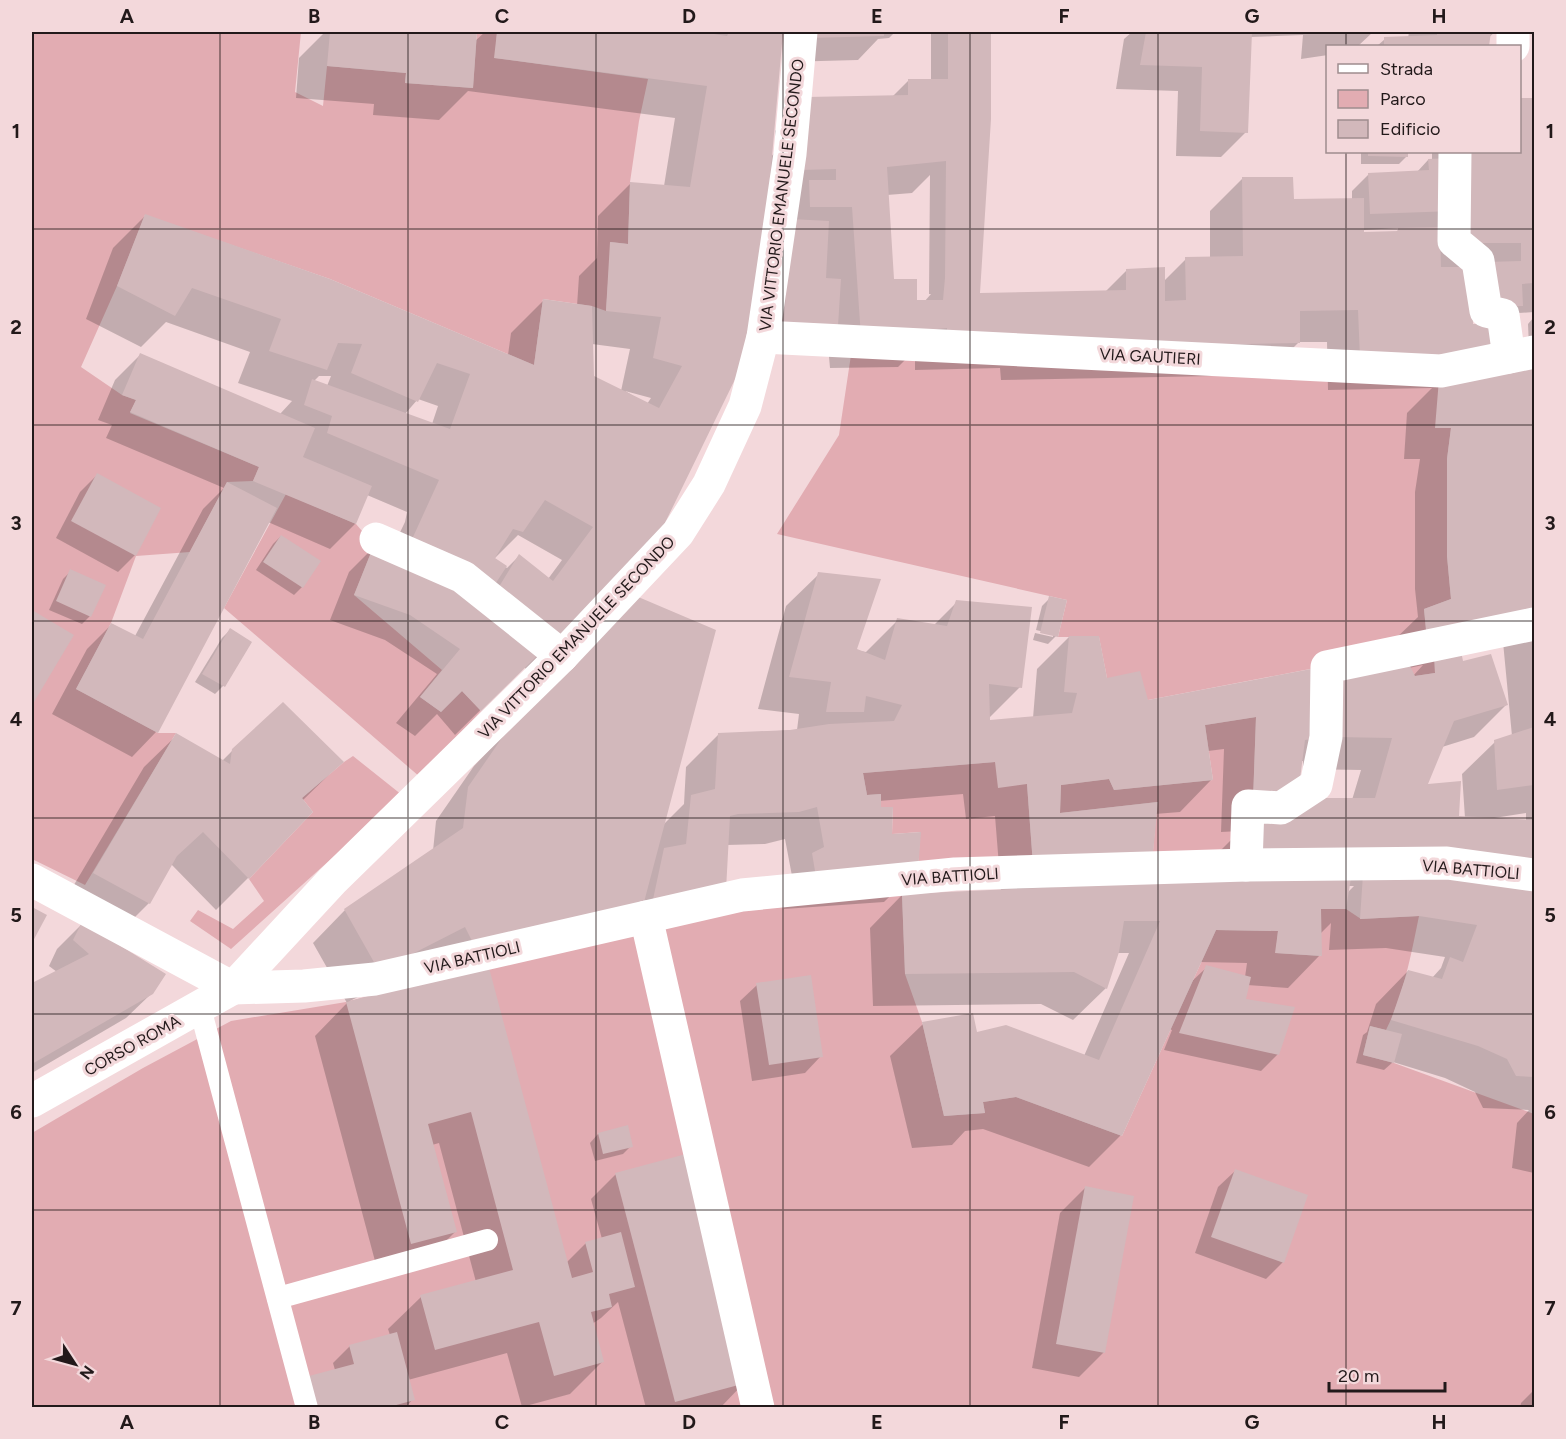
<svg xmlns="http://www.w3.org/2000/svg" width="1566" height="1439" font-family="Figtree,sans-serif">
<rect width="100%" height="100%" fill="#f3d8db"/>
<g fill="#e2acb2">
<path d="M32,32H301L295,92L323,106L327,66L406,73L405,83L473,88L477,32H497L495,58L648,79L639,121L630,182L628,244L611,242L606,311L592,306L543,299L534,365L330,279L145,215L117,286L81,367L122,395L136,400L130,413L259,467L253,481L227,482L190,552L136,556L111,623L76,689L158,733H176L85,885L32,859Z"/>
<path d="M851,355L1439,379L1451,428L1447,459V556L1451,599L1424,609L1427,640L1434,652L1435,673L1415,676L1310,669L1148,700L1107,678L1099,637H1058L1067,600L777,534L839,435Z"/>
<path d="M286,494L356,524L374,545L354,595L442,670L420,697L441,712L462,691L481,711L420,777L224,608Z"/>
<path d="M1256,717L1251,860L1152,863L1157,802L1060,813L1061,785L1109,779L1114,790L1213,780L1205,725Z"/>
<path d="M353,756L402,795L231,949L190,921L198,910L233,929L264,901L249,879L313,812L302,798L344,762Z"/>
<path d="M995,762L1027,784L1033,865L918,870L920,832L892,834L893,808L881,807L880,794L867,795L863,773Z"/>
<path d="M902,894L905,974L922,1022L944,1116L985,1113L983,1102L1016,1097L1122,1136L1216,930L1278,931L1276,953L1321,956V909H1346L1361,919L1419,916C1411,955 1404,994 1386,1030L1370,1026L1363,1055L1394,1063L1534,1114V1407H32V1133L143,1068L231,1021L346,1002L670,919Z"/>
</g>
<g fill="#0003" fill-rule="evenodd">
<path d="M325,32H476L475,41L485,32H781L770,158L775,152V131L807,98L892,97L908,81L931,80V32H990L989,119L979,294L1105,292L1127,270L1164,281L1186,259L1210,258V211L1242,179L1292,201L1352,200V191L1369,174L1417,172L1428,160H1432V152H1520V100H1534V312L1491,315L1479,274L1471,325L1534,361V1173L1512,1168L1517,1123L1529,1110L1483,1108L1475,1092L1445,1078L1393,1062L1384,1070L1356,1063L1363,1035L1367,1032L1376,1004L1408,971L1432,978L1441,968L1445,957L1386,948L1329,950L1331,923L1320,934V955L1288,988L1247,985L1244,1000L1278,1054L1261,1071L1164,1050L1172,1030L1169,1029L1121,1135L1089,1167L983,1129L965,1131L952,1145L912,1148L890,1056L923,1024L1084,1056L1129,953H1117L1106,988L1073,1020L1041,1004L873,1006L870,928L902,895L1001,891L995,816L966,819L963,794L879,801V808L891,835L917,870L884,902L784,909L781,887L792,876L785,839L765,844L727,845L724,889L487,968L566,1263L586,1243L602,1239L591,1199L616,1174L744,1383L720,1408H646L618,1302L601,1318L592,1324L602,1362L570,1394L522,1407L507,1353L408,1380L413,1399L405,1408H296L335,1370L333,1363L350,1346L390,1335L388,1329L421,1297L476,1282L439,1143L432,1145L455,1232L423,1264L379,1276L315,1036L347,1003L313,943L345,910L433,851L436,821L474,766L604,630L663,825L684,804L686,767L719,734L797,730L799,714L758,709L786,606L819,574L855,650L866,652L898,620L934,625L957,602L1020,687L988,719V721L1033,718L1037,669L1069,637L1106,679L1147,702L1309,671L1392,642L1418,617L1415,589V492L1420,459H1404L1407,413L1432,388L1328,390L1327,342H1299L1266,375L1001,380L1000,368L915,370V359L905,360L898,367L830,368L827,335L768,339L775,237L662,526L526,669L524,667L455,735L437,714L415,736L396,723L437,674L385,640L330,620L349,572L374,547L390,553L405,522L407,512L367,495L355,524L330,549L268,522L156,732L132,757L52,714L87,649L112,624L135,636L203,509L224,488L106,438L112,425L98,420L115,380L140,355L280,414L292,401L238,383L250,352L166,322L141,347L86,319L113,248L145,216L508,355L511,333L543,301L577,306L579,276L597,258L598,216L630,184L664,186L675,118L468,91L439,120L373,115L374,104L296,98L299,58ZM930,175L929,294H931L924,302H916L893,281L887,195L912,193ZM1400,228L1395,233L1363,234V230ZM592,344L630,349L621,391L593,377ZM319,376H331L327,386L314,381ZM625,391L651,398L647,404ZM418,399L438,406L432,424L405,414ZM518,535L562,560L548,579L519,556L507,568L494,559ZM1503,642L1512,736L1495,742L1462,774L1465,818H1458L1425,786L1442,747L1474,737L1506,705L1462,662L1460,652ZM1423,665L1413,676L1409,668ZM1224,749L1221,832L1240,831L1220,851L1151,862L1155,814L1180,812L1212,779L1208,751ZM1301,761H1303V769L1361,770L1352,800L1265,819ZM1526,813V821L1494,818ZM1348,886H1354L1347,893ZM433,959L442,978L348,1002ZM1199,962L1247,963L1245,977L1207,967L1190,983Z"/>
<path d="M787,32H895L889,38L878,39L858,60L784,62Z"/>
<path d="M1132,32H1373L1358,46H1328V55L1301,59L1303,35L1250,37L1246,132L1221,157L1176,156L1178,91L1116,89L1124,39Z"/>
<path d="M1409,32H1495L1488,38L1487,46H1377L1385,39L1408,38Z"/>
<path d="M1361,152H1407V156L1399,164H1361Z"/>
<path d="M1534,317V347H1529L1528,324Z"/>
<path d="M97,475L159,509L135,555L118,572L56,538L80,492Z"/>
<path d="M281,536L319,561L302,587L294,595L256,570L273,544Z"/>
<path d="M71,571L90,616L82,624L49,610L63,579Z"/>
<path d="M1050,598L1056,636L1048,644L1033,640L1035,633L1053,637V634L1036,630L1042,606Z"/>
<path d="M32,612L72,636L32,702Z"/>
<path d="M230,630L250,642L223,686L215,694L195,682L222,638Z"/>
<path d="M177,735L222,761L233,750L342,762L302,801L248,878L216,910L171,864L149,903L116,936L62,905L144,767Z"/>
<path d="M82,924L152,993L126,1018L32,1073V985L57,972L49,966L57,949Z"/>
<path d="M757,985L821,1056L805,1073L752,1081L740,1001Z"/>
<path d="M598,1134L631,1146L623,1154L595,1161L590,1143Z"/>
<path d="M1235,1171L1283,1262L1266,1279L1195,1253L1218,1187Z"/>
<path d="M1085,1188L1104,1352L1079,1377L1032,1368L1060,1213Z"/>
<path d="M1534,1390V1408H1520L1521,1403Z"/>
</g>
<g fill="#d2b8bb" fill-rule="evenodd">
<path d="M330,32H477L473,88L405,83L406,73L327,66Z"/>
<path d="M497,32H701L727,36L729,32H783L764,248L741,367L663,527L560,638L497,590L519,554L553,581L593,527L545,500L523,532L513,529L495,558L507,566L490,592L408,548L439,480L327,433L332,416L304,405L312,379L450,429L470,374L437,363L418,402L351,373L362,344L338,343L327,370L269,351L281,319L192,288L175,316L117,286L145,214L330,279L534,365L543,299L592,306L594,376L659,408L682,366L653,358L661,317L606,311L610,242L628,244L630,182L690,187L707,86L494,58Z"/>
<path d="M809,32H884V36L808,38Z"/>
<path d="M948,32H991V119L980,293L1126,290V269L1165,267V301L1186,300L1185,257L1243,256L1242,177H1293L1294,199L1364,198V232L1398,231V228L1440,227L1441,267H1472L1473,324H1495L1496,356L1360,358L1358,310L1300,311V343L1032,348L947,338V328L861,337L852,207H810L809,180H836V169L801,170L807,97L908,95V79H948ZM946,161L945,278L943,300H917V279H894L887,167Z"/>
<path d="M1146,32H1252L1248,133L1200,131L1202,67L1140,65Z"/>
<path d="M1437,32H1491L1489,46H1384V37L1437,35Z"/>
<path d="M1520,98H1534V283L1522,284L1523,306L1488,307L1486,262L1521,261V243H1464V152H1520Z"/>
<path d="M1368,152H1408V157L1368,156Z"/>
<path d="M1452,158L1454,211L1370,214L1368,173L1429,170L1428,159Z"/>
<path d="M791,219L829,221L826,278L841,279L838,326L784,322Z"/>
<path d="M140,353L315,428L303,457L372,486L356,524L253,481L259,467L130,412L136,400L122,395Z"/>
<path d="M1534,360V611L1427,640L1424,609L1451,599L1447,556V459L1451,428H1435L1439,379Z"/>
<path d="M97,473L161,508L136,556L71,521Z"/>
<path d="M227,482L277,508L158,733L76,689L111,623L143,639Z"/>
<path d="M281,535L321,561L303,588L263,562Z"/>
<path d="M374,545L455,578L545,648L481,711L462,691L441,712L420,697L460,649L410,615L354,595Z"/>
<path d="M70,569L106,585L91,617L56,601Z"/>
<path d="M818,572L881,579L857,649L885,660L897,618L947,626L956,600L1032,607L1022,688L989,684L990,720L1072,713L1077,693L1064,692L1069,636H1099L1107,678L1140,671L1148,700L1311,669L1319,738L1305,740L1299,787L1253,800L1256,717L1205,725L1213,780L1114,790L1109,779L1061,785L1060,813L1158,802L1152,863L1033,865L1027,784L998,788L995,762L863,773L867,795L881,794V807H893L892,834L921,832L918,870L816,877L812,853L824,847L817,807L799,812L738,814L730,816L726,890L652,904L664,848L686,844L691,795L715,789L718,733L790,730L829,724L894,721L902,705L866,696L864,712H826L831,682L789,677Z"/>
<path d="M636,596L716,630L643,906L475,947L465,927L379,971L344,909L463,828L468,787L506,732Z"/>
<path d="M1049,596L1067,600L1058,637L1040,633Z"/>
<path d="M32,610L74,635L34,702L32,700Z"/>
<path d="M230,628L252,642L225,687L202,674Z"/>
<path d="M1460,646L1463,661L1491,654L1508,705L1454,721L1428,784L1461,781L1459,816L1534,820V869L1251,860L1252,817L1304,798H1375L1392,738L1335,737L1337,672L1408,662L1415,676L1435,673L1434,652Z"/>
<path d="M283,702L344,762L302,798L313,812L249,879L203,832L177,856L150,904L93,873L176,733L230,764L232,749Z"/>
<path d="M1534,727V785L1497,790L1494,740Z"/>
<path d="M1363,874L1534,884V1077L1516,1076L1507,1059L1478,1046L1391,1020L1408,970L1442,979L1450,957L1463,962L1477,925L1419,916L1360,919Z"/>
<path d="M1283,877L1351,878L1346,909H1321L1322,956L1275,953L1278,931L1216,930L1122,1136L1016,1097L983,1102L985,1113L944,1116L922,1022L973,1013L977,1032L1006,1025L1099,1060L1160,921H1124L1119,952L1107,989L1074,972L905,974L902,894Z"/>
<path d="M32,907L47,915L32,943Z"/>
<path d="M82,922L166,974L153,994L32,1064V983L89,954L73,940Z"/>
<path d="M488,964L572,1278L593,1272L585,1242L621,1232L635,1287L609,1294L612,1307L591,1312L604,1362L554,1376L539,1322L435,1350L420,1295L513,1270L471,1112L428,1124L457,1232L411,1244L346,1002Z"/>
<path d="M1206,965L1251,977L1246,999L1295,1007L1279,1055L1179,1033Z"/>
<path d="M811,975L823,1057L769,1065L756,983Z"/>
<path d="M1370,1026L1402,1034L1394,1063L1363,1055Z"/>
<path d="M628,1125L633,1147L603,1154L598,1133Z"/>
<path d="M686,1154L746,1383L675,1402L615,1173Z"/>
<path d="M1235,1169L1308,1195L1284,1263L1211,1237Z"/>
<path d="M1085,1186L1134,1196L1105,1353L1056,1344Z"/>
<path d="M397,1332L415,1400L385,1408H317L309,1376L354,1364L349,1345Z"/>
</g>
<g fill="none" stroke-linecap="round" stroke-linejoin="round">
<g stroke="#fff" stroke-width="22">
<path d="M200,1008L307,1408"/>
<path d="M278,1298L487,1240"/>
</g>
<g stroke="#fff" stroke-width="33">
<path d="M1513,32V46"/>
<path d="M1455,152L1454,241L1478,261L1486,311L1503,315L1509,357"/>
<path d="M763,337L1441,371L1534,352"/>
<path d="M376,539L463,577L562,656"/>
<path d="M1246,865L1248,806L1281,808L1316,785L1326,737L1327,667L1534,624"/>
<path d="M32,880L233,988L304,986L375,979L742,895L955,874L1246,865L1447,863L1534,875"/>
<path d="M646,917L758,1408"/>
</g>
<path stroke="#fff" stroke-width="33" d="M32,1101L233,988L332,881L562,656L678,533L709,484L745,406L763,337L790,154L801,32"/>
</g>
<path fill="none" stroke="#22191a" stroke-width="1.5" stroke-opacity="0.55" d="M220,32V1408M408,32V1408M596,32V1408M783,32V1408M970,32V1408M1158,32V1408M1346,32V46M1346,152V1408M32,229H1534M32,425H1534M32,621H1534M32,818H1534M32,1014H1534M32,1210H1534"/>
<g text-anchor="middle" stroke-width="6" stroke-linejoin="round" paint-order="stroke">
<g font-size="16" fill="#22191a" stroke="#f3d8db">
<text transform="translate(781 195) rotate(-83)" y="6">VIA VITTORIO EMANUELE SECONDO</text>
<text transform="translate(1150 356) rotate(3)" y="6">VIA GAUTIERI</text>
<text transform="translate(576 637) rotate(-46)" y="6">VIA VITTORIO EMANUELE SECONDO</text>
<text transform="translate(1471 869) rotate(5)" y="6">VIA BATTIOLI</text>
<text transform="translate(950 876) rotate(-4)" y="6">VIA BATTIOLI</text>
<text transform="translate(472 957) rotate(-13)" y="6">VIA BATTIOLI</text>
<text transform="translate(132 1045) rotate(-29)" y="6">CORSO ROMA</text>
</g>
</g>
<rect width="1566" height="1439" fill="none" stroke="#f3d8db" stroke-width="66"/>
<rect x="1326" y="45" width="195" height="108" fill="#f3d8db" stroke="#9f8c8e" stroke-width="1.5"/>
<rect x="1338" y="64" width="30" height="9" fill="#ffffff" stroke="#9f8c8e" stroke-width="1.5"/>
<text x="1380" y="75" font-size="18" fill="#22191a">Strada</text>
<rect x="1338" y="90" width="30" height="18" fill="#e2acb2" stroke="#9f8c8e" stroke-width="1.5"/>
<text x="1380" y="105" font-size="18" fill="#22191a">Parco</text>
<rect x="1338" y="120" width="30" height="18" fill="#d2b8bb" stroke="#9f8c8e" stroke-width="1.5"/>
<text x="1380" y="135" font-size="18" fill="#22191a">Edificio</text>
<g transform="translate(75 1364) rotate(126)" stroke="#f3d8db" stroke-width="4.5" paint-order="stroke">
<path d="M0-4.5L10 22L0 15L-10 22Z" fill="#22191a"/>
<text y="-9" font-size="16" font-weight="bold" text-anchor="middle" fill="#22191a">N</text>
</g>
<path d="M1329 1382v9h116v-9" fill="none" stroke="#22191a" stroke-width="3"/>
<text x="1338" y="1382" font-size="18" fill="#22191a" stroke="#f3d8db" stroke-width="4.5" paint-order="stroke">20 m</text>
<rect x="33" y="33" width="1500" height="1373" fill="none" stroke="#22191a" stroke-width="2"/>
<g font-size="20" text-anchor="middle" font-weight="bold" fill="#22191a">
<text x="127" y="23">A</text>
<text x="314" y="23">B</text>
<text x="502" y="23">C</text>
<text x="689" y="23">D</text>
<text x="877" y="23">E</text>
<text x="1064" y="23">F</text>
<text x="1252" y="23">G</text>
<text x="1439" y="23">H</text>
<text x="16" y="138">1</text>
<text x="1550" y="138">1</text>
<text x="16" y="334">2</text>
<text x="1550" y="334">2</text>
<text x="16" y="530">3</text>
<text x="1550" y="530">3</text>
<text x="16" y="726">4</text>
<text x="1550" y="726">4</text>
<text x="16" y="922">5</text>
<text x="1550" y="922">5</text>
<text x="16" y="1119">6</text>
<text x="1550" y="1119">6</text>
<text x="16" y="1315">7</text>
<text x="1550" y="1315">7</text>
<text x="127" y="1429">A</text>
<text x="314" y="1429">B</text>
<text x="502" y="1429">C</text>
<text x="689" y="1429">D</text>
<text x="877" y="1429">E</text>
<text x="1064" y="1429">F</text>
<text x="1252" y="1429">G</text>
<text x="1439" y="1429">H</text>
</g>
</svg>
